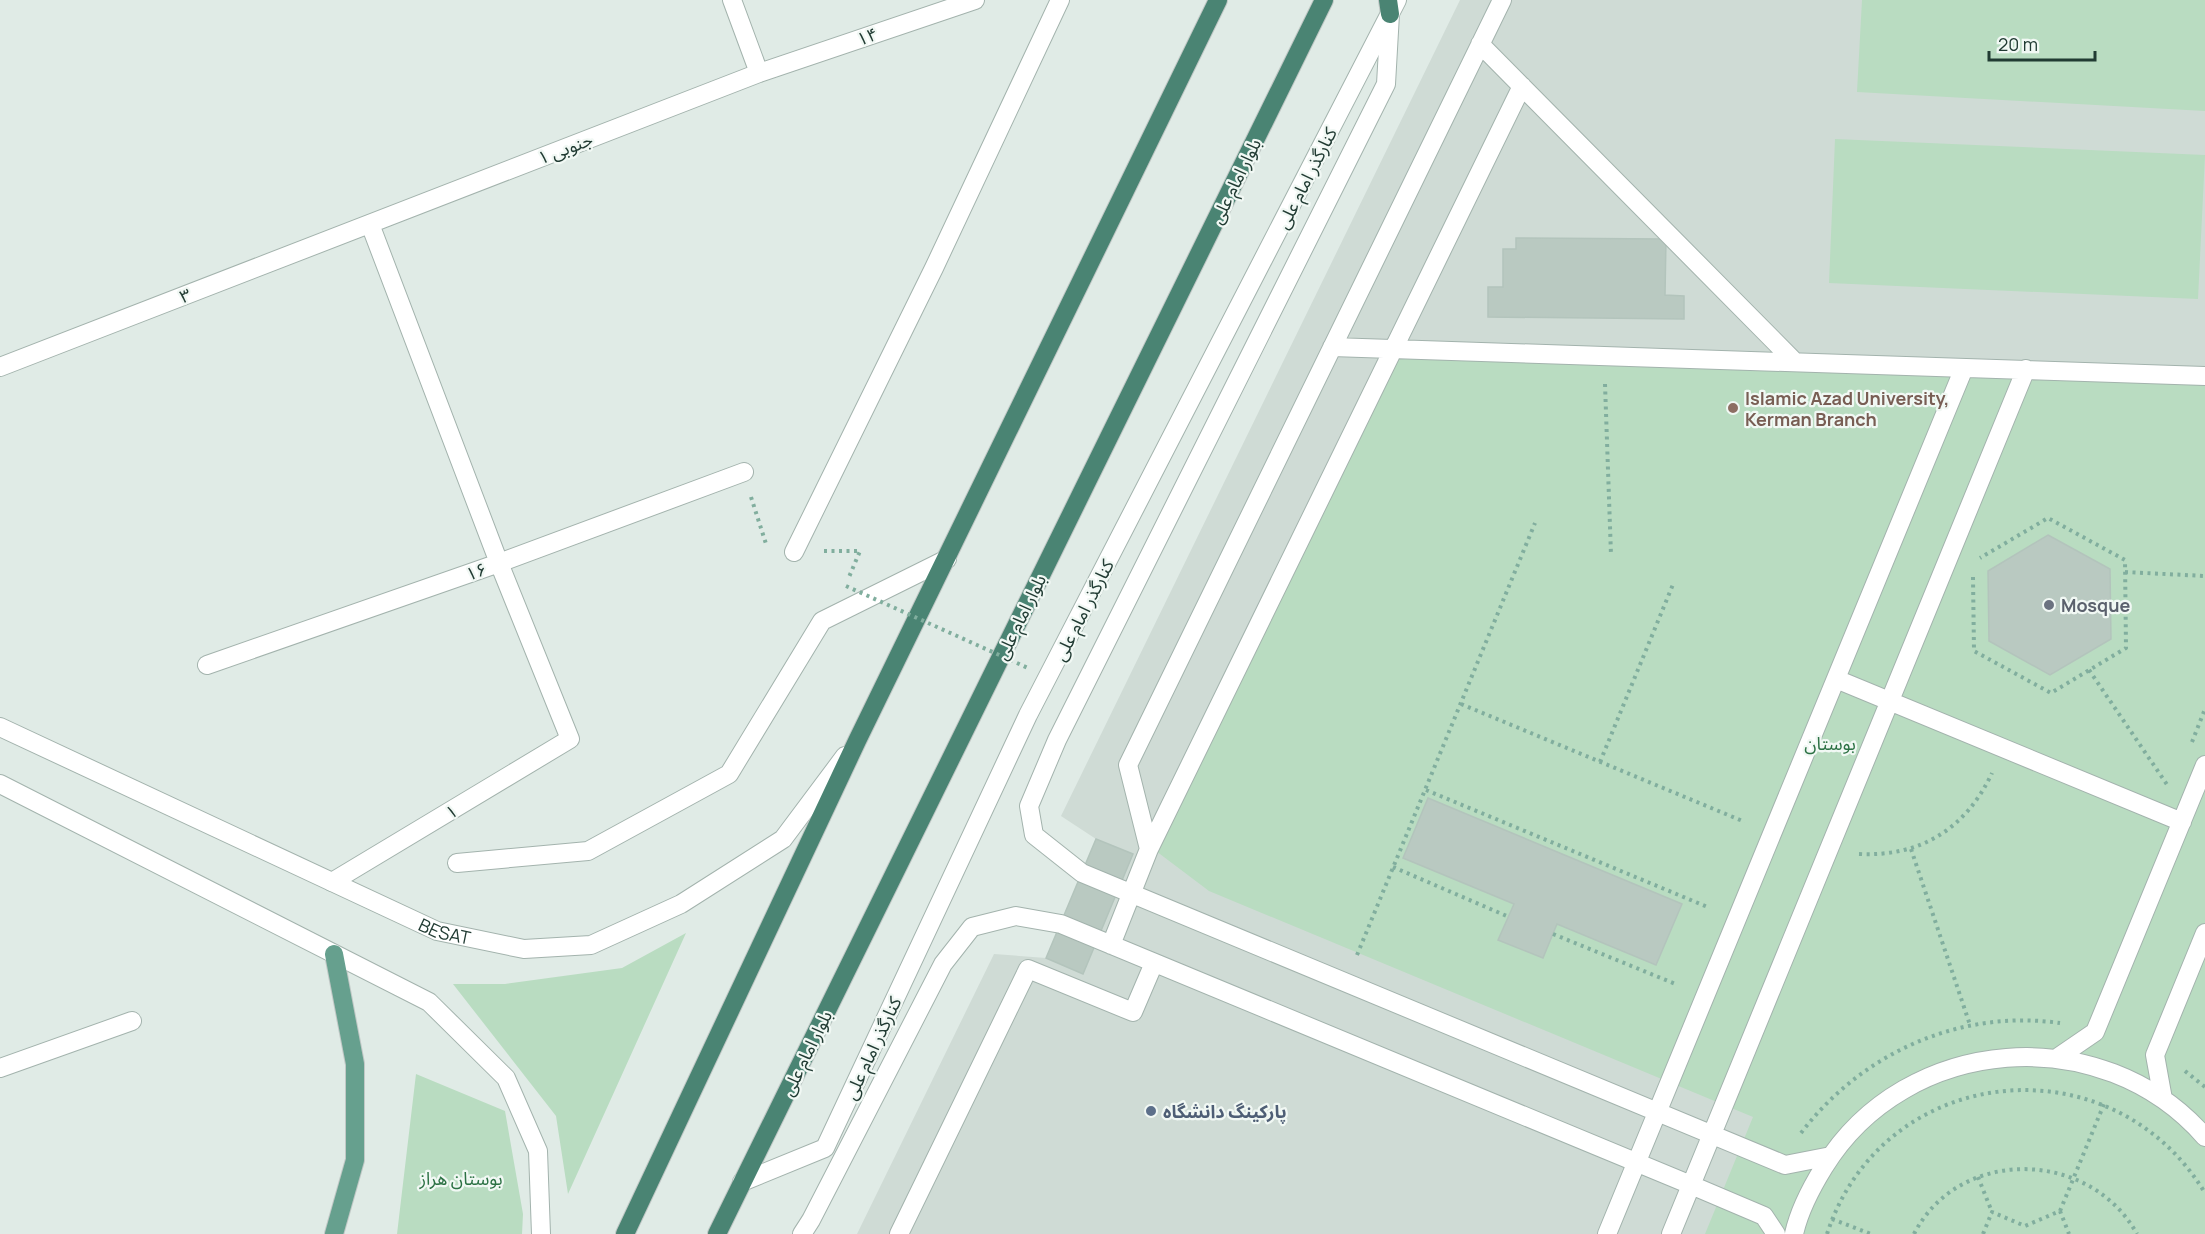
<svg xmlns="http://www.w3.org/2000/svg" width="2205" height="1234" viewBox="0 0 2205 1234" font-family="Manrope,'Noto Sans Arabic',sans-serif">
  <rect width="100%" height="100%" fill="#e0ebe6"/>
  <path fill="#cfdbd5" d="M1460 0H2205V1234H857L994 954 1046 958 1096 839 1061 816Z"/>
  <path fill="#b9dcc1" d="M1862 0H2205V111L1857 92Z
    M1835 139 2205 155 2198 299 1829 283Z
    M1395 352 2205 379V1234H1705L1753 1117 1209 891 1152 848Z
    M686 933 568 1194 556 1116 453 984H505L622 968Z
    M416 1074 505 1111 523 1214 522 1234H397Z"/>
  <path fill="#b9c9c1" stroke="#b3c4bc" stroke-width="1.5" d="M1516 238 1666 239 1665 295 1684 296V319L1488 317V287H1503V249H1516Z
    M2048 535 2110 569 2111 639 2050 675 1989 641 1988 571Z
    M1428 798 1682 904 1656 965 1557 924 1543 958 1498 940 1514 904 1403 858Z
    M1096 839 1133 854 1083 974 1046 958Z"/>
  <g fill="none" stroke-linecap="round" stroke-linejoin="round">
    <g stroke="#a3b3ad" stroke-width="20">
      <path id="service" d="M1390 14 1386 84 1057 740 1029 806 1034 835 1082 873 1785 1165 1831 1156
        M1480 44 1795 362
        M1332 347 2205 376
        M1836 679 2182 822
        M1149 849 1522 86
        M1111 945 1149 849 1128 765 1502 0
        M2057 1058 2095 1032 2205 765
        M2163 1099 2155 1055 2205 933
        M802 1234 811 1220 943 964 972 927 1016 916 1061 924 1691 1185 1764 1216 1776 1234
        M899 1234 1028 969 1133 1012 1154 963
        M1607 1234 1964 368
        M1671 1234 2026 369
        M1794 1234C1799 1211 1811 1188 1824 1167 1906 1034 2102 1019 2205 1137"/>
    </g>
    <g stroke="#a3b3ad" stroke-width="20">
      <path id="minor" d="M732 0 759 73
        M0 367 759 73 975 0
        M794 552 934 268 1060 0
        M207 665 499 563 744 472
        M457 863 588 851 729 774 822 621 947 559
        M332 882 570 739 499 563 370 224
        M0 1068 132 1021"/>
    </g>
    <g stroke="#a3b3ad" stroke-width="20">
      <g id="tertiary">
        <path id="s1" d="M0 727 437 931 524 949 591 945 681 904 783 839 845 756"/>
        <path d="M0 784 429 1002 506 1078 538 1151 541 1234"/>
        <path d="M742 1182 825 1148 1028 715 1397 0"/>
      </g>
    </g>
    <g stroke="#c1c8c6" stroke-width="20">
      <path id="primary" d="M334 1234 355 1160V1064L334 954"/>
    </g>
    <g stroke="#c1c8c6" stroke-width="20">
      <path id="trunk" d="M1388 0 1390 14
        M625 1234 857 741 1218 0
        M717 1234 1324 0"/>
    </g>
    <path stroke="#81ae9e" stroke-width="4" stroke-dasharray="3 4.5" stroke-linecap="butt" d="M1605 384 1611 555
      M751 497 767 547
      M824 551H860L849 577
      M2125 572 2205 576
      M1973 577 1974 651 2051 693 2126 648 2125 560 2048 518 1980 558
      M2089 670 2168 786
      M1461 704 1745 822
      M2192 742 2205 709
      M1600 762 1674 582
      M1426 790 1710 908
      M1911 849 1970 1025
      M1859 854C1920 857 1966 829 1992 773
      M1393 867 1509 917
      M1553 934 1678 985
      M1357 955 1535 523
      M2185 1071 2205 1087
      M1801 1133C1862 1053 1959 1009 2060 1023
      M1978 1177 1992 1212
      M2060 1211 2104 1104
      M1832 1219 1871 1234
      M1827 1234C1883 1062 2112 1039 2205 1193
      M1914 1234C1959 1146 2090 1149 2137 1234
      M1983 1234 1992 1212 2025 1226 2060 1211 2069 1234"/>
    <use href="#service" stroke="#fff" stroke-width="18"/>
    <use href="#minor" stroke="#fff" stroke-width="18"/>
    <use href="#tertiary" stroke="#fff" stroke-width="18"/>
    <use href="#primary" stroke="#66a08e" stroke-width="18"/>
    <use href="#trunk" stroke="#4a8473" stroke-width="18"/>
    <path stroke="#81ae9e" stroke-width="4" stroke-dasharray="3 4.5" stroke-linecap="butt" d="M846 586 1028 668"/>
  </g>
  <circle fill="#8d6e63" stroke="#f1f8f4" stroke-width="2" cx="1733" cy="408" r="6"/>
  <circle fill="#6b7280" stroke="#f1f8f4" stroke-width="2" cx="2049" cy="605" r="6"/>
  <circle fill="#5c6f8a" stroke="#f1f8f4" stroke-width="2" cx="1151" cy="1111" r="6"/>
  <g text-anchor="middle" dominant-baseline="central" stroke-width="4.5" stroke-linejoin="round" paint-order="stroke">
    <g font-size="18" fill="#213b33" stroke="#f1f8f4">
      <text transform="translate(867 36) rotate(-19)">۱۴</text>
      <text transform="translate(565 148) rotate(-21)">۱ جنوبی</text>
      <text transform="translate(1306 178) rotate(-63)">کنارگذر امام علی</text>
      <text transform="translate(1235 181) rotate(-64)">بلوار امام علی</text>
      <text transform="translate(185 295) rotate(-21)">۳</text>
      <text transform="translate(476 571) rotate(-19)">۱۶</text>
      <text transform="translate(1083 610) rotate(-63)">کنارگذر امام علی</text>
      <text transform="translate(1020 617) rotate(-64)">بلوار امام علی</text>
      <text transform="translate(451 811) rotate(-31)">۱</text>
      <text stroke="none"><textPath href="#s1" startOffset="490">BESAT</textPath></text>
      <text transform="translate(872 1048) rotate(-65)">کنارگذر امام علی</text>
      <text transform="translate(806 1053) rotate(-64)">بلوار امام علی</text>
    </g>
    <g font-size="18" font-weight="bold" fill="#785e54" stroke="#f1f8f4" text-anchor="start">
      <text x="1745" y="398">Islamic Azad University,<tspan x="1745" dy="21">Kerman Branch</tspan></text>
    </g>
    <g font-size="18" font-weight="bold" fill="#5b616d" stroke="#f1f8f4" text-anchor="start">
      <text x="2061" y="605">Mosque</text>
    </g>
    <g font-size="18" fill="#2c7144" stroke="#f1f8f4">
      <text x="1830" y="743">بوستان</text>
      <text x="461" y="1178">بوستان هراز</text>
    </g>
    <g font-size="18" font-weight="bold" fill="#4e5e75" stroke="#f1f8f4" text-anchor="start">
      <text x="1163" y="1111">پارکینگ دانشگاه</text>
    </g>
  </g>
  <path d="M1989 51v9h106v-9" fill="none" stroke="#213b33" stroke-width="3"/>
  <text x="1998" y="51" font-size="18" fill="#213b33" stroke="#f1f8f4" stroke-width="4.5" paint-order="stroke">20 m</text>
</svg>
